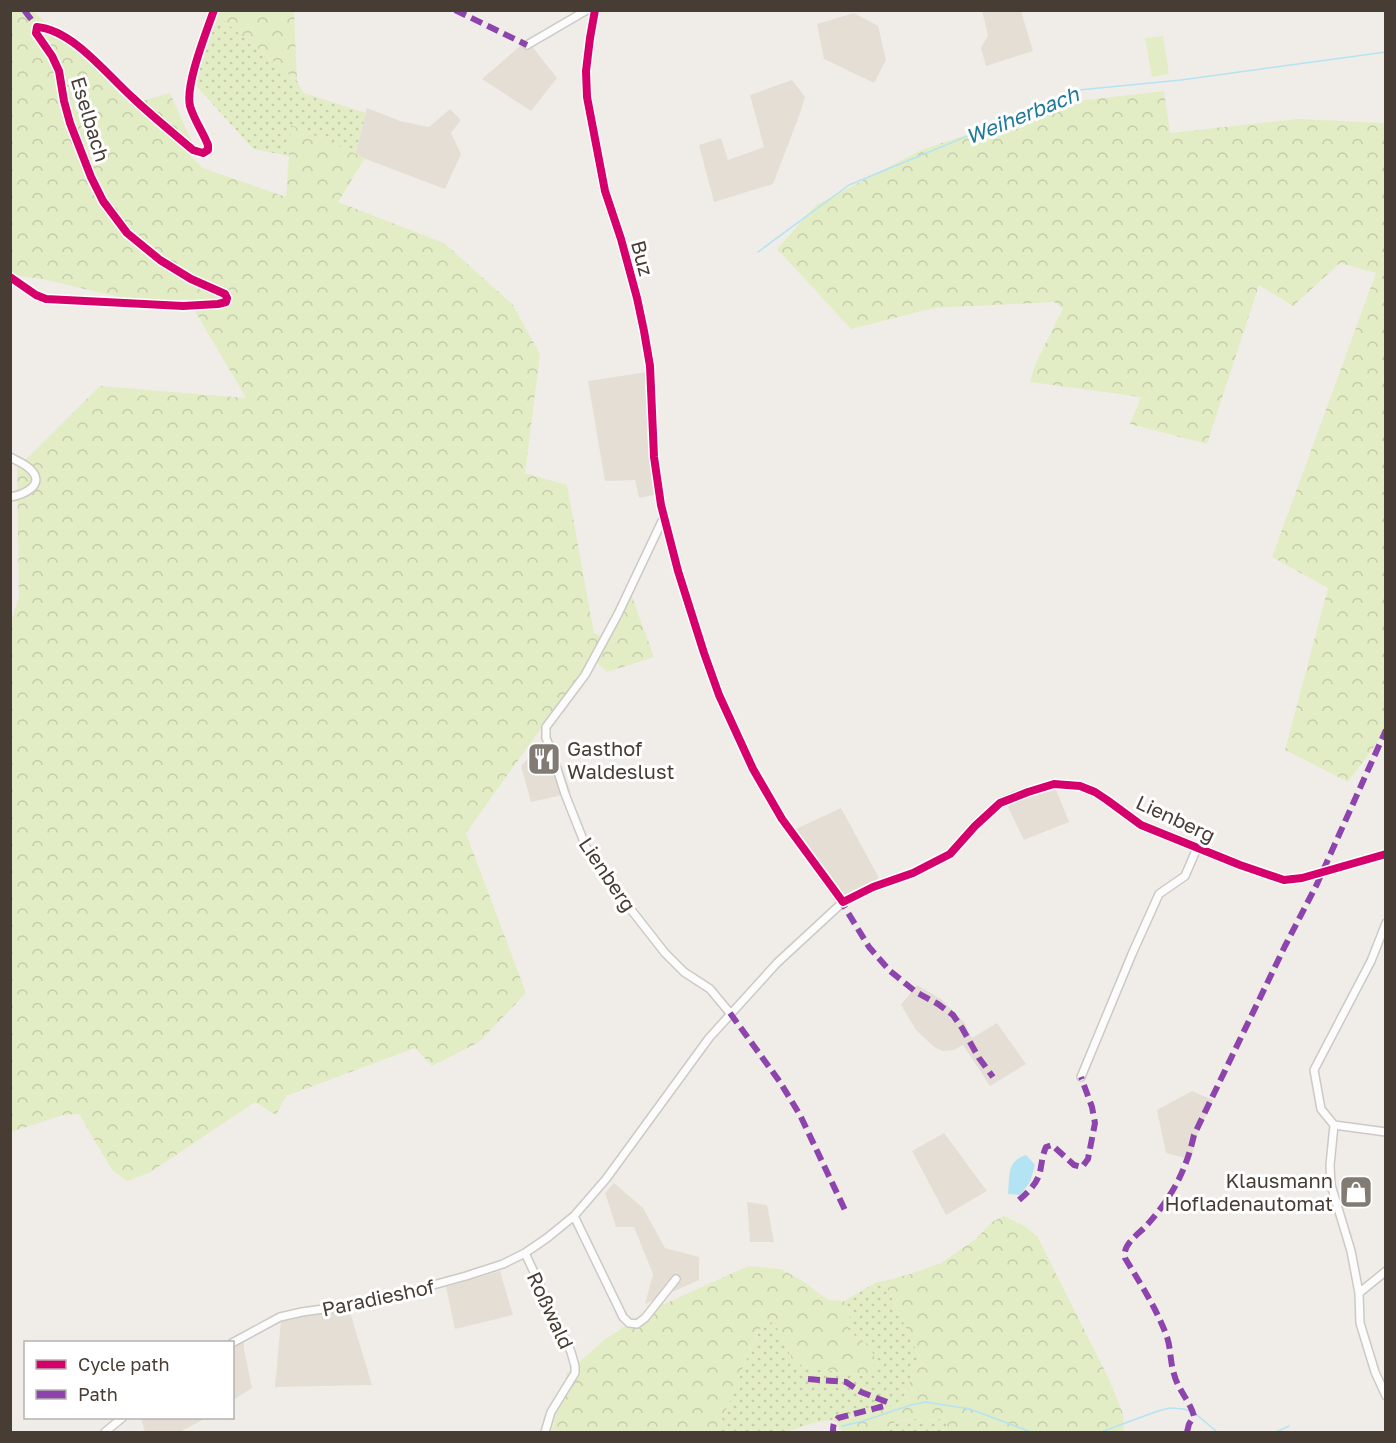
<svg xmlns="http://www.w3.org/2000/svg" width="1396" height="1443" viewBox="0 0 1396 1443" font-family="'Golos Text',sans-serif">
  <defs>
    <pattern id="grass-dots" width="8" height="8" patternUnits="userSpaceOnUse" patternTransform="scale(1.5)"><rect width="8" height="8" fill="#e3edc5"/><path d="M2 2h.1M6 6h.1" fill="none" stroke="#c4ccaa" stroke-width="1.8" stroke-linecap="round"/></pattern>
    <pattern id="forest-crowns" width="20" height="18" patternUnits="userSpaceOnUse" patternTransform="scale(1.5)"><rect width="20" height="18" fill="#e3edc5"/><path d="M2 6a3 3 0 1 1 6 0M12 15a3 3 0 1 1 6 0" fill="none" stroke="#c4ccaa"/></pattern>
  </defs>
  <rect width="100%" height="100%" fill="#f0ede8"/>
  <path fill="#e5ded5" d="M982 11H1021L1033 51 986 66 981 48 988 35Z
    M854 13 878 26 886 60 874 83 824 59 817 24Z
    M527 40 557 78 531 111 482 79Z
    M792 80 805 97 799 116 773 184 714 202 699 145 721 138 728 160 764 147 750 95Z
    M367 108 400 121 429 127 450 109 461 120 451 133 461 154 445 189 355 155Z
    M647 372 652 453 658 494 639 498 635 480 605 481 588 381Z
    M550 735 571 793 531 802 521 766Z
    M1055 787 1069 822 1024 840 1007 805Z
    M841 808 879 878 836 903 787 833Z
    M917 985 941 999 964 1022 972 1038 997 1023 1026 1064 990 1086 963 1045 954 1050 943 1051 934 1047 916 1030 901 1005Z
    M1192 1091 1213 1100 1196 1137 1191 1160 1166 1153 1157 1110Z
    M944 1133 987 1191 946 1215 912 1151Z
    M614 1183 643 1208 665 1248 699 1257V1280L645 1304 653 1274 634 1227H616L605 1193Z
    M747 1202 767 1205 774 1242H750Z
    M500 1271 513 1315 455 1329 446 1287Z
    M349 1309 372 1385 275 1387 281 1320 306 1314Z
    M244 1339V1349L252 1388 233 1400V1347Z
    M141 1418H206L180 1432H145Z"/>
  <path fill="url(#grass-dots)" d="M218 16 297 81 304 93 366 113 355 155 292 125 289 156 253 149 194 83Z
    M884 1281 922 1362 914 1371 910 1378V1386L903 1399 897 1405 847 1418 838 1423 832 1420 813 1423 787 1432H717L749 1353 761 1327 772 1322 781 1333 790 1355 804 1367 863 1376 873 1374 870 1345 858 1339 848 1329 850 1311 844 1301 877 1282Z
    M914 1419 924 1420 943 1419 947 1422 944 1431V1432H882L895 1422Z"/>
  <path fill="url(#forest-crowns)" d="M11 11H33L87 60 131 104 170 93 194 147H182L203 168 286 197 291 125 365 158 338 202 444 243 513 305 540 354 525 473 567 485 594 633 609 640 631 594 654 657 607 672 592 657 466 833 526 993 479 1042 432 1066 415 1048 286 1096 276 1115 255 1102 149 1173 127 1181 112 1170 79 1114 63 1115 11 1132 10 625 19 597 17 468 100 386 246 398 188 299 149 304 42 279 11 275Z
    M220 11H294L297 81 218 16Z
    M1164 91 1170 133 1298 119 1385 123V732L1348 782 1285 750 1328 588 1272 557 1376 273 1340 263 1293 306 1259 285 1207 444 1130 424 1141 397 1030 382 1035 365 1063 308 1054 302 934 308 851 329 777 249 816 205 921 150 1060 103Z
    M1004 1216 1023 1225 1037 1236 1109 1379 1123 1414 1124 1432H944L947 1422 943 1419 924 1420 914 1419 904 1420 895 1422 882 1432H845L839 1429 838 1423 840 1421 897 1405 903 1399 910 1386V1378L914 1371 922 1362 884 1281 910 1274 941 1263 976 1239 992 1222Z
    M748 1266 781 1269 804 1282 828 1300 844 1301 850 1311 848 1329 858 1339 870 1345 875 1360 873 1374 864 1376 804 1367 792 1359 781 1333 772 1322 761 1327 749 1353 717 1432H551L567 1373 604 1340 647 1312Z"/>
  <path fill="#e3edc5" d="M1163 36 1169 74 1152 77 1145 38Z"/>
  <path fill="#b4e3f3" d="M1026 1155 1035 1165 1030 1182 1020 1195 1008 1194C1010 1177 1006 1161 1026 1155Z"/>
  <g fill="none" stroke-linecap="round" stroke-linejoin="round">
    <path stroke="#b4e3f3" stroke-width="1.5" d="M758 252 849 185 1079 90 1181 80 1386 52
      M1197 1415 1217 1432
      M842 1426 860 1422 911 1405 925 1402 970 1409 1031 1432
      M821 1432H822
      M1101 1432 1158 1411 1170 1408 1184 1409 1189 1411
      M1276 1432 1289 1426"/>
    <g stroke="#cdc9c4" stroke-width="10">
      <path id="minor" d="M595 10 590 38 586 71 587 97 605 191 621 239 637 298 644 331 650 366 654 457 661 505 664 517 618 614 585 675 546 727V738L551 750 565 794 586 847 600 870 665 953 684 972 710 989 730 1013
        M527 45 587 10
        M10 277 36 295 46 299 183 306 218 304 226 302 227 298 225 294 191 279 160 260 127 233 103 201 91 177 70 123 64 101 59 71 52 56 36 33 37 27C73 30 107 75 133 98 152 116 173 133 193 150L203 153 208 150V145C203 132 194 120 190 106 185 85 206 33 214 10
        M10 457C17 461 26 464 31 470 46 485 23 495 10 497
        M1386 923 1371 961 1314 1070 1321 1109 1334 1125 1330 1165 1331 1185 1351 1251 1359 1293 1360 1323 1375 1372 1386 1396
        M1081 1077 1132 954 1159 894 1185 876 1197 848
        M1334 1125 1386 1132
        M574 1216 623 1317 629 1323 637 1324 645 1318 676 1279
        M525 1253 571 1352 575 1366V1373L551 1412 545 1432
        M1359 1293 1386 1271
        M232 1343 280 1317 302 1312 344 1306 397 1295 466 1276 503 1264 525 1253 547 1238 574 1216 606 1179 709 1038 777 963 843 902 873 887 913 873 950 854 975 826 1000 803 1015 796 1054 784 1080 786 1095 792 1107 800 1141 825 1240 865 1284 880 1302 878 1386 854
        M105 1432 122 1418"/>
    </g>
    <use href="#minor" stroke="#fdfcfc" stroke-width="7"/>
    <path stroke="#8e44ad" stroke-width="6" stroke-dasharray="12 6" stroke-linecap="butt" d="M24 10 37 27
      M455 10 527 45
      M839 898 869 947 890 971 916 992 938 1004 953 1015 962 1028 979 1058 993 1077
      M730 1013 780 1082 800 1115 845 1210
      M1019 1200C1028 1192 1037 1184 1040 1172 1042 1163 1042 1156 1046 1147L1052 1145 1074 1165 1082 1167 1088 1159 1095 1123 1092 1107 1081 1077
      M808 1379 846 1382 861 1392 887 1402 884 1406 838 1418C833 1423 833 1426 833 1432
      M1187 1432 1189 1424 1194 1416C1190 1401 1178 1390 1174 1374 1170 1362 1171 1349 1167 1337 1157 1309 1140 1283 1125 1258 1122 1244 1139 1234 1147 1225 1172 1197 1186 1171 1194 1135L1285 946 1317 884 1386 730"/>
    <g stroke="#fff" stroke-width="11">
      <path id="cycleway" d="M595 10 590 38 586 71 587 97 605 191 621 239 637 298 644 331 650 366 654 457 661 505 678 571 704 653 719 695 753 769 782 819 843 902 873 887 913 873 950 854 975 826 1000 803 1028 792 1054 784 1080 786 1095 792 1107 800 1141 825 1240 865 1284 880 1302 878 1386 854
        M10 277 36 295 46 299 183 306 218 304 226 302 227 298 225 294 191 279 160 260 127 233 103 201 91 177 70 123 64 101 59 71 52 56 36 33 37 27C73 30 107 75 133 98 152 116 173 133 193 150L203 153 208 150V145C203 132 194 120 190 106 185 85 206 33 214 10"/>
    </g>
    <use href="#cycleway" stroke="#d6006c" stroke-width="8"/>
  </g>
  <defs>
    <g id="restaurant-square" transform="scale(1.725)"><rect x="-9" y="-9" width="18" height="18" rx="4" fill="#827b73" stroke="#fff"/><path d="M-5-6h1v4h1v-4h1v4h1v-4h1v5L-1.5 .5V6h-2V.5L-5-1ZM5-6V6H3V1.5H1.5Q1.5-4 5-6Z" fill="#fff"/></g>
    <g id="shop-square" transform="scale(1.725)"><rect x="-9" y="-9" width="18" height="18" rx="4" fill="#827b73" stroke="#fff"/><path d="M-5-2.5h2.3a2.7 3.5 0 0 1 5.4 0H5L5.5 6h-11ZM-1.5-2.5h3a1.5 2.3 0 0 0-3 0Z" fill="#fff"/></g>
  </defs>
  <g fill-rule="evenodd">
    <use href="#restaurant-square" x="544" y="759"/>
    <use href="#shop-square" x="1356" y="1192"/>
  </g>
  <g text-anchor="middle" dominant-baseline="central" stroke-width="6" stroke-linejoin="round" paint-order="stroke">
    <g font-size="20" fill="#473d34" stroke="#fff">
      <text transform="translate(91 119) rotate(73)">Eselbach</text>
      <text transform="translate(643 258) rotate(75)">Buz</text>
      <text transform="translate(1176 818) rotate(25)">Lienberg</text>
      <text transform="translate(608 874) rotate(56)">Lienberg</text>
      <text transform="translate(378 1297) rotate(-12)">Paradieshof</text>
      <text transform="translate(551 1310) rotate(65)">Roßwald</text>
    </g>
    <g font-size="20" fill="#473d34" stroke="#fff" text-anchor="start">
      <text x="567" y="748">Gasthof<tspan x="567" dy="23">Waldeslust</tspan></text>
      <text x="1333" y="1180" text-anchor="end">Klausmann<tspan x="1333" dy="23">Hofladenautomat</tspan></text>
    </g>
    <g font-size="21" font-style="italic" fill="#1f799b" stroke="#fff">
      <text transform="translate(1022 115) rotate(-22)">Weiherbach</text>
    </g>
  </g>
  <rect width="1396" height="1443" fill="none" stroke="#473d34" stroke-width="24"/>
  <rect x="24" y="1341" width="210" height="78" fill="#ffffff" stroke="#b5b1ae" stroke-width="1.5"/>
  <rect x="36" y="1360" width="30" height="9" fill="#d6006c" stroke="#b5b1ae" stroke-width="1.5"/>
  <text x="78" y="1371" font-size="18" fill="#473d34">Cycle path</text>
  <rect x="36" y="1390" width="30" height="9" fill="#8e44ad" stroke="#b5b1ae" stroke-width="1.5"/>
  <text x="78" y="1401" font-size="18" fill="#473d34">Path</text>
</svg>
